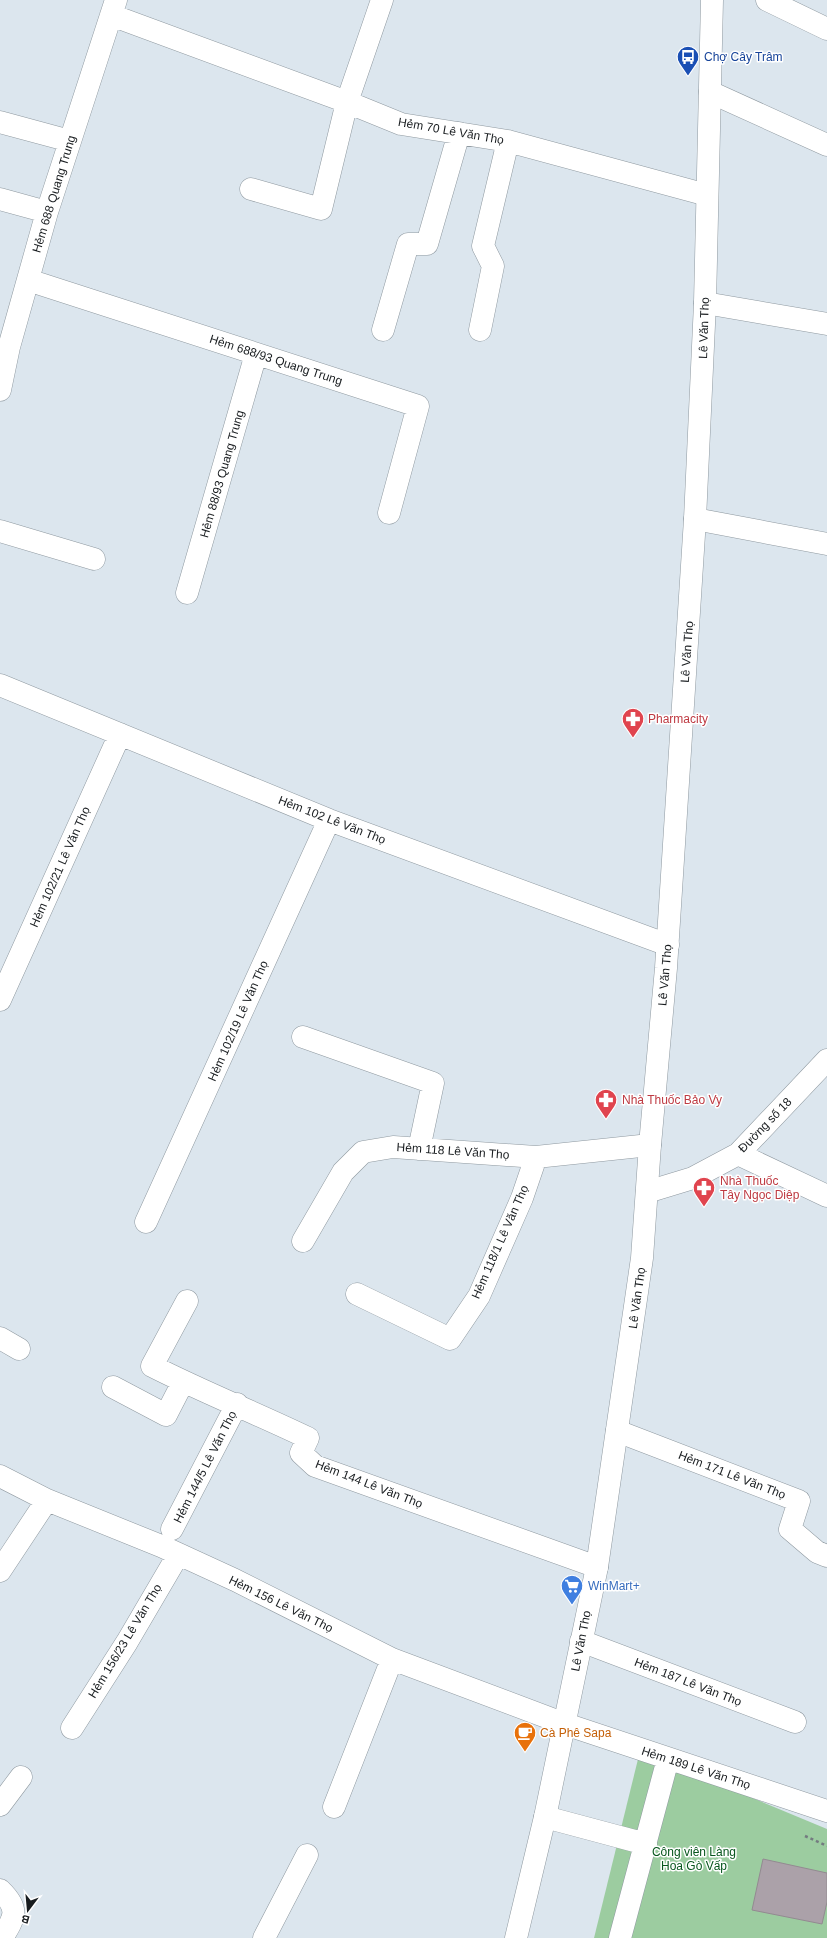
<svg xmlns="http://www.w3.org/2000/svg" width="827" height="1938" viewBox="0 0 827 1938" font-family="Arial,sans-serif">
  <rect width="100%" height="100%" fill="#dce6ee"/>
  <path fill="#9ccca0" d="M640 1751 827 1829V1938H594Z"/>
  <path fill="#aba1a9" stroke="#938a91" d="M763 1859 827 1873V1902L822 1924 752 1910Z"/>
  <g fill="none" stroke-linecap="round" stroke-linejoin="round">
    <g stroke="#8f99a0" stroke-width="23">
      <path id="minor" d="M767 0 827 29
        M111 15 347 102 401 124 508 141 707 195
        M710 92 827 145
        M0 122 70 141
        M251 189 321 209 347 102 382 0
        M0 199 47 212
        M28 280 418 406 389 513
        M705 303 827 324
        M383 330 408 244H427L459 133
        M480 330 493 266 483 246 508 141
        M0 390 9 347 47 212 116 0
        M695 519 827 544
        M0 531 94 559
        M187 593 256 354
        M0 685 329 820 668 945
        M0 1000 120 734
        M303 1037 433 1083 419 1149
        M738 1154 827 1196
        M647 1192 693 1178 738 1154 827 1060
        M146 1222 329 820
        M303 1241 343 1172 363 1152 393 1147 536 1157 650 1145
        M357 1294 450 1339 479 1296 522 1198 536 1157
        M187 1301 152 1366C203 1392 256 1413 308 1438L301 1453 315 1466 597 1567
        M0 1338 19 1349
        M113 1387 166 1415 183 1382
        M617 1431 799 1501 790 1529 817 1552 827 1556
        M0 1476 47 1500 161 1546 235 1580 392 1659 565 1724 827 1811
        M172 1529 237 1404
        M0 1571 47 1500
        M581 1641 795 1722
        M72 1728 127 1642 178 1555
        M0 1805 21 1777
        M334 1807 392 1659
        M545 1817 646 1844
        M0 1890C20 1909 15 1917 2 1938
        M264 1938 307 1855
        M620 1938 665 1770"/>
    </g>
    <g stroke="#8f99a0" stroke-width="23">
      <path id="major" d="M516 1938 545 1817 597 1567 642 1258 650 1145 666 968 695 519 705 303 712 0"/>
    </g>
    <path stroke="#747b80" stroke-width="2.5" stroke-dasharray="3 3" stroke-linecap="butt" d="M805 1836 827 1846"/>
    <use href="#minor" stroke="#fff" stroke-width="22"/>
    <use href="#major" stroke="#fff" stroke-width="22"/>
  </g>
  <defs>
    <g id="bus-pin" transform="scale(1.15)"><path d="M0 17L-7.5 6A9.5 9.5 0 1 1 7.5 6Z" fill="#1a4fb4" stroke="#fff"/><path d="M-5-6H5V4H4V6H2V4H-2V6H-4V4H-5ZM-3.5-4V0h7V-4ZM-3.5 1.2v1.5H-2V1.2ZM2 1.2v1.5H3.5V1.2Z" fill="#fff"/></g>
    <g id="pharmacy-pin" transform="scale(1.15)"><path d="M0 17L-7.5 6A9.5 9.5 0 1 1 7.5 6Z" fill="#e0444e" stroke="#fff"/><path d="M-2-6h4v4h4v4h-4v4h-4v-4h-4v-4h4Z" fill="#fff"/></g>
    <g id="supermarket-pin" transform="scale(1.15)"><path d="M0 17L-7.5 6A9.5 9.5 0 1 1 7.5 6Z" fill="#3f7fe0" stroke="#fff"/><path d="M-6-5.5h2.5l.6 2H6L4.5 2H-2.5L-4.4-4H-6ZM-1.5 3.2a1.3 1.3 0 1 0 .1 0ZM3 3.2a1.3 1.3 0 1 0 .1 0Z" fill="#fff"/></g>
    <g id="cafe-pin" transform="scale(1.15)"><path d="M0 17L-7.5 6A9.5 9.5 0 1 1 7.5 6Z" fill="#e8710a" stroke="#fff"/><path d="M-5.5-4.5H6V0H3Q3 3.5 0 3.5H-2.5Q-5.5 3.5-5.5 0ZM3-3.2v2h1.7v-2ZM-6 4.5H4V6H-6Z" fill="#fff"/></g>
  </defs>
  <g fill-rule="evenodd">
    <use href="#bus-pin" x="688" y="57"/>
    <use href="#pharmacy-pin" x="633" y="719"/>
    <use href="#pharmacy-pin" x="606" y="1100"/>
    <use href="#pharmacy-pin" x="704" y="1188"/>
    <use href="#supermarket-pin" x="572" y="1586"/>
    <use href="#cafe-pin" x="525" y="1733"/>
  </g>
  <g text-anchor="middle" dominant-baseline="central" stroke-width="3" stroke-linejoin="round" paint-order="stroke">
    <g font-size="12" fill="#164399" stroke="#fff" text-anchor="start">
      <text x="704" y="57">Chợ Cây Trâm</text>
    </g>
    <g font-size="12" fill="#181c1f" stroke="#fff">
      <text transform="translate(451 131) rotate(10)">Hẻm 70 Lê Văn Thọ</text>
      <text transform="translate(54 194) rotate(-73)">Hẻm 688 Quang Trung</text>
      <text transform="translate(704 328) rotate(-88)">Lê Văn Thọ</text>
      <text transform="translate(276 360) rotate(18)">Hẻm 688/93 Quang Trung</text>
      <text transform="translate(222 474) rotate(-74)">Hẻm 88/93 Quang Trung</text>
      <text transform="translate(687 652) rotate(-86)">Lê Văn Thọ</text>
      <text transform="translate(332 820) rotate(21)">Hẻm 102 Lê Văn Thọ</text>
      <text transform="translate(60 867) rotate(-66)">Hẻm 102/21 Lê Văn Thọ</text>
      <text transform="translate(665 975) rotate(-85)">Lê Văn Thọ</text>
      <text transform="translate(238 1021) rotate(-66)">Hẻm 102/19 Lê Văn Thọ</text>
      <text transform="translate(765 1125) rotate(-46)">Đường số 18</text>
      <text transform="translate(453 1151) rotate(4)">Hẻm 118 Lê Văn Thọ</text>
      <text transform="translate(500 1242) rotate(-66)">Hẻm 118/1 Lê Văn Thọ</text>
      <text transform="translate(637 1298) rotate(-82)">Lê Văn Thọ</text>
      <text transform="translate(205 1467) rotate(-63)">Hẻm 144/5 Lê Văn Thọ</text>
      <text transform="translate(732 1475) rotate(21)">Hẻm 171 Lê Văn Thọ</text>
      <text transform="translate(369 1484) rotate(21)">Hẻm 144 Lê Văn Thọ</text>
      <text transform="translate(281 1604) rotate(26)">Hẻm 156 Lê Văn Thọ</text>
      <text transform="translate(125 1641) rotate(-59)">Hẻm 156/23 Lê Văn Thọ</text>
      <text transform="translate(581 1641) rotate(-79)">Lê Văn Thọ</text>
      <text transform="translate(688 1682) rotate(21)">Hẻm 187 Lê Văn Thọ</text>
      <text transform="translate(696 1768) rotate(18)">Hẻm 189 Lê Văn Thọ</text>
    </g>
    <g font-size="12" fill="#be3a42" stroke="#fff" text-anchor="start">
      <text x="648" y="719">Pharmacity</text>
      <text x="622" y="1100">Nhà Thuốc Bảo Vy</text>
      <text x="720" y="1181">Nhà Thuốc<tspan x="720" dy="14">Tây Ngọc Diệp</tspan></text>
    </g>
    <g font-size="12" fill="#366cbe" stroke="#fff" text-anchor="start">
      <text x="588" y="1586">WinMart+</text>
    </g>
    <g font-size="12" fill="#c56008" stroke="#fff" text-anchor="start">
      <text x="540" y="1733">Cà Phê Sapa</text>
    </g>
    <g font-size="12" fill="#07561d" stroke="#fff">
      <text x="694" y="1852">Công viên Làng<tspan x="694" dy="14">Hoa Gò Vấp</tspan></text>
    </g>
  </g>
  <g transform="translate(28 1910) rotate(196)" stroke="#ffffff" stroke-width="3" paint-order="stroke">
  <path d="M0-3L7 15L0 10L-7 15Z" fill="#181c1f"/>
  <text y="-6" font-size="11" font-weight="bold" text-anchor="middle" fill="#181c1f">B</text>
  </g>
</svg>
